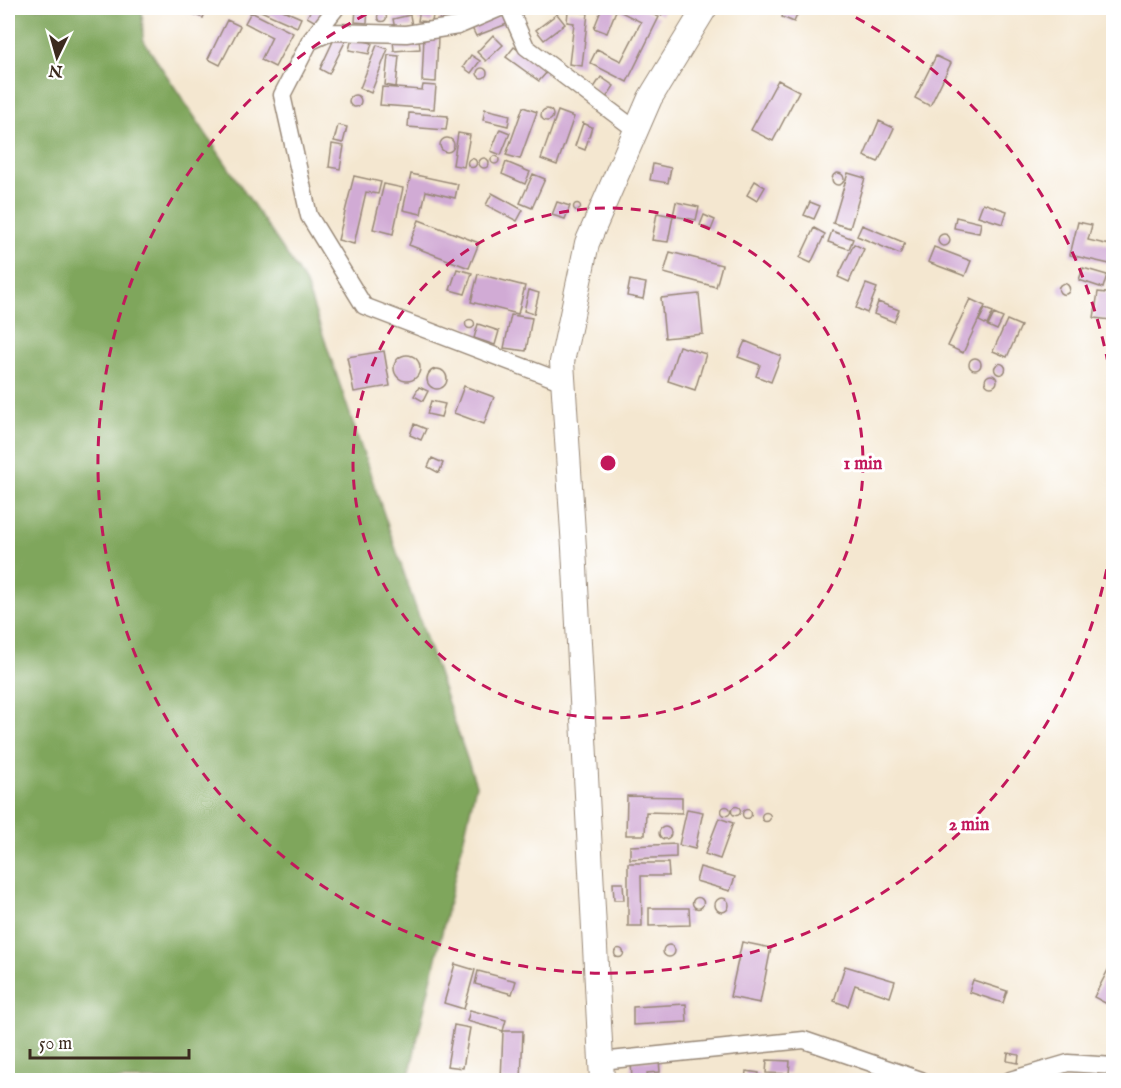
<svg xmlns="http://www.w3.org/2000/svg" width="1121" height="1088" viewBox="0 0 1121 1088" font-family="'IM FELL English',serif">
  <rect width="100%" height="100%" fill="#fff"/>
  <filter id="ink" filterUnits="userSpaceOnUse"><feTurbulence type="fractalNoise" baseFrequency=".0167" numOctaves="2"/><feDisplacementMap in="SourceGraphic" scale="12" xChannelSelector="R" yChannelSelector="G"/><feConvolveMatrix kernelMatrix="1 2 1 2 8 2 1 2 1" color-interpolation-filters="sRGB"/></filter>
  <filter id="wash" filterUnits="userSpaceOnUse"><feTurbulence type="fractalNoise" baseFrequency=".008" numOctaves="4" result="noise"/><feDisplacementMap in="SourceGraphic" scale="24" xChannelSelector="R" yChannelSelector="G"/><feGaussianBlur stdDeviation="1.35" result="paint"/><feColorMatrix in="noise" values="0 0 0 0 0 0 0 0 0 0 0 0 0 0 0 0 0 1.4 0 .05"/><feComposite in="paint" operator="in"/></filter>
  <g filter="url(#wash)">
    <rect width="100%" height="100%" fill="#f4e7d0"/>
    <path fill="#7fa65c" stroke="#5d683d" stroke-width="1.5" d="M8 8H142L143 40 305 282 476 785 408 1080H8Z"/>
    <g id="blocks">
      <path fill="#d1abd5" d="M183 8H207L203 18 182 10Z
        M254 8H278L301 18 297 27Z
        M312 8H328L319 24 307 17Z
        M356 8H368L367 23 355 22Z
        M420 8H434L432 22 418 21Z
        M436 8H473L474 12 441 23Z
        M602 8H617L607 33 594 28Z
        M623 8H639L659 17 627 82 590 63 597 49 621 61 641 22 621 12Z
        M651 8H665L662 15 650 10Z
        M785 8H800L794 22 782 17Z
        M568 11 588 13 582 66 569 64 574 23 567 22Z
        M251 12 293 33 275 67 261 60 272 37 245 23Z
        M377.5 17a4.5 4.5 0 1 1 9 0a4.5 4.5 0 1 1-9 0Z
        M503 14 507 24 476 36 471 26Z
        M557 14 565 24 544 40 536 30Z
        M410 15 412 26 395 29 393 19Z
        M227 20 240 26 220 65 208 59Z
        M336 35 346 40 329 74 320 69Z
        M493 35 503 45 486 61 477 52Z
        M424 36 438 37 436 82 422 81Z
        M352 38 372 43 369 54 349 50Z
        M419 38 420 49 394 51 393 40Z
        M377 45 388 49 371 93 360 88Z
        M514 47 547 72 539 81 506 57Z
        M388 55 399 56 396 87 385 85Z
        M471 55 480 61 471 73 463 67Z
        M936 56 951 63 930 106 915 98Z
        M477 73a5 5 0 1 1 10 0a5 5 0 1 1-10 0Z
        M601 77 614 86 606 98 593 89Z
        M778 80 799 91 773 141 751 130Z
        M423 85 436 86 434 109 380 105 382 87 422 90Z
        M349 101a6 6 0 1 1 12 0a6 6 0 1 1-12 0Z
        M523 107 537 112 520 159 506 155Z
        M541 115a6 6 0 1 1 12 0a6 6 0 1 1-12 0Z
        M485 109 510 115 508 126 483 120Z
        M558 111 574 117 557 165 541 159Z
        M409 113 448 116 446 130 408 127Z
        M879 121 894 128 878 162 864 156Z
        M583 123 592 127 585 150 575 146Z
        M338 125 347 127 343 143 334 141Z
        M500 129 510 133 501 155 491 151Z
        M458 133 470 135 464 167 453 165Z
        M440 145a7 7 0 1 1 14 0a7 7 0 1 1-14 0Z
        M332 144 344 146 340 169 329 167Z
        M491 160a4 4 0 1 1 8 0a4 4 0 1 1-8 0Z
        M479 163a5 5 0 1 1 10 0a5 5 0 1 1-10 0Z
        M467.5 163a4.5 4.5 0 1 1 9 0a4.5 4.5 0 1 1-9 0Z
        M506 162 530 172 525 184 502 174Z
        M653 164 671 168 668 183 650 180Z
        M832 179a6 6 0 1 1 12 0a6 6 0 1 1-12 0Z
        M848 173 865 178 850 228 833 223Z
        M411 174 458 184 455 198 426 191 421 214 403 210Z
        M533 174 545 179 532 208 520 203Z
        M354 176 381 182 378 194 366 192 354 244 338 240Z
        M755 181 765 187 757 201 747 195Z
        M384 184 403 188 393 234 373 229Z
        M492 193 523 210 517 221 486 205Z
        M557 202 570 206 565 219 552 215Z
        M676 202 699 207 696 220 673 216Z
        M810 202 820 206 814 219 804 215Z
        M983 203 1007 211 1003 224 978 216Z
        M573.5 207a3.5 3.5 0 1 1 7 0a3.5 3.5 0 1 1-7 0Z
        M657 213 673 216 668 242 652 240Z
        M704 215 715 220 711 230 700 225Z
        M956 217 981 223 979 233 954 228Z
        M419 220 479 243 469 268 409 245Z
        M1078 222 1092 225 1088 240 1114 246V265L1070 255Z
        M862 225 905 243 900 254 857 236Z
        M814 228 825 234 811 263 800 258Z
        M832 231 853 239 849 249 828 242Z
        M938 240a6 6 0 1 1 12 0a6 6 0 1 1-12 0Z
        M854 244 864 249 849 282 838 277Z
        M934 247 971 261 965 276 928 262Z
        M670 252 722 265 716 287 664 273Z
        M1083 268 1107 275 1103 288 1079 280Z
        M457 269 472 273 465 294 450 290Z
        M478 274 525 286 518 314 471 302Z
        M630 280 646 283 643 299 627 296Z
        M1058.5 289a5.5 5.5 0 1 1 11 0a5.5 5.5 0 1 1-11 0Z
        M866 284 877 288 867 313 856 308Z
        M529 290 539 293 534 314 524 311Z
        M1098 292 1114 294 1111 320 1094 318Z
        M699 294 703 334 665 338 661 298Z
        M970 299 985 306 963 353 948 346Z
        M878 302 899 310 894 322 874 314Z
        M985 309 993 312 987 325 979 321Z
        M994 314 1003 318 997 330 988 326Z
        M511 315 532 318 526 351 504 348Z
        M465.5 324a4.5 4.5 0 1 1 9 0a4.5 4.5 0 1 1-9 0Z
        M1007 320 1021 326 1007 357 993 351Z
        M478 324 499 331 495 345 474 338Z
        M745 341 781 356 771 382 756 376 760 365 738 357Z
        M679 346 706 354 695 390 668 381Z
        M384 351 390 386 354 392 347 357Z
        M394 368a13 13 0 1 1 26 0a13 13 0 1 1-26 0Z
        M969 364a6 6 0 1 1 12 0a6 6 0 1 1-12 0Z
        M994.5 369a5.5 5.5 0 1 1 11 0a5.5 5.5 0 1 1-11 0Z
        M427 379a10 10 0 1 1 20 0a10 10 0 1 1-20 0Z
        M985 381a6 6 0 1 1 12 0a6 6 0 1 1-12 0Z
        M464 386 494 397 484 424 454 413Z
        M419 387 428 391 423 401 414 396Z
        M431 401 445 404 441 417 427 414Z
        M414 424 426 429 421 440 410 435Z
        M432 458 443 463 439 473 428 467Z
        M627 796 682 797V813L646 812 645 835H626Z
        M731.5 811a4.5 4.5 0 1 1 9 0a4.5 4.5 0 1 1-9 0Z
        M721.5 811a4.5 4.5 0 1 1 9 0a4.5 4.5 0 1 1-9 0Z
        M687 809 703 812 695 849 679 845Z
        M742.5 814a4.5 4.5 0 1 1 9 0a4.5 4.5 0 1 1-9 0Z
        M761.5 817a4.5 4.5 0 1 1 9 0a4.5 4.5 0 1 1-9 0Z
        M719 818 733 823 720 859 705 854Z
        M659 833a6 6 0 1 1 12 0a6 6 0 1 1-12 0Z
        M676 844V857L630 859V846Z
        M628 863H668L669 876H641L642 926H628Z
        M700 867 735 877 730 891 696 881Z
        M613 883H623L624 900H614Z
        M692.5 903a5.5 5.5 0 1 1 11 0a5.5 5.5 0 1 1-11 0Z
        M715 905a7 7 0 1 1 14 0a7 7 0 1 1-14 0Z
        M649 908H689L690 925 649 926Z
        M742 942 771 948 760 1003 730 997Z
        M663 951a6 6 0 1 1 12 0a6 6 0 1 1-12 0Z
        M614.5 953a4.5 4.5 0 1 1 9 0a4.5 4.5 0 1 1-9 0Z
        M455 964 475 970 464 1009 444 1003Z
        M845 966 895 981 890 997 855 985 848 1006 834 1001Z
        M1108 970 1114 973V993L1107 1004 1094 997Z
        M478 971 516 981 512 994 475 984Z
        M973 980 1007 991 1003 1003 969 992Z
        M686 1004 687 1022 633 1025V1007Z
        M470 1010 506 1020 503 1031 467 1021Z
        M454 1025 470 1028 463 1068 447 1066Z
        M503 1031H523L521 1080H501Z
        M1008 1053 1019 1055 1018 1063 1007 1061Z
        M659 1060 660 1072 647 1073 648 1080H632L631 1061Z
        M767 1060 790 1061 789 1074 766 1073Z
        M746 1071 759 1073 758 1080H745Z"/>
    </g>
  </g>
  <g filter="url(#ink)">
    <use href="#blocks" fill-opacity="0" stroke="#988877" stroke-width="1.5"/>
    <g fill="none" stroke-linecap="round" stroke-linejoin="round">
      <g stroke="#988877" stroke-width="19">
        <path id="street" d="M336 8 310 41 282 95 309 216 364 306 563 382
          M509 8 526 47 636 130
          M311 41 331 32 406 34 458 26 500 8
          M601 1061 804 1040 921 1080
          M1010 1080 1068 1063 1114 1066"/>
      </g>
      <g stroke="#988877" stroke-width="26">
        <path id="secondary" d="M602 1080 574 548 562 362 587 243 650 98 705 8"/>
      </g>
      <use href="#street" stroke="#fff" stroke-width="16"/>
      <use href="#secondary" stroke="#fff" stroke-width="24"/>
    </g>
  </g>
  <g fill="none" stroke="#c2185b" stroke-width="3" stroke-dasharray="10 8">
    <circle cx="608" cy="463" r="255"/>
    <path d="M1113 534A510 510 0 1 1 376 9M840 9A510 510 0 0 1 1113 392"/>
  </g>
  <circle cx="608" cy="463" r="9" fill="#c2185b" stroke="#fff" stroke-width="3"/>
  <g font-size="18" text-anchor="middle" font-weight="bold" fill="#c2185b" stroke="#fff" stroke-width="6" stroke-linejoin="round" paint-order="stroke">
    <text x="863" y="469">1 min</text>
    <text x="969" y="830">2 min</text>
  </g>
  <rect width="1121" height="1088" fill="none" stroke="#fff" stroke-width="30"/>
  <g transform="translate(57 57) rotate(185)" stroke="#ffffff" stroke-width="4.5" paint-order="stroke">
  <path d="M0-4.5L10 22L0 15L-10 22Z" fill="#3b2a1e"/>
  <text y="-9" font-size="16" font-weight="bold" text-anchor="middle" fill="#3b2a1e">N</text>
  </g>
  <path d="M30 1049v9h159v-9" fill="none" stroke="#3b2a1e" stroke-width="3"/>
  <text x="39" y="1049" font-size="18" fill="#3b2a1e" stroke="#ffffff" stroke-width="4.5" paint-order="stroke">50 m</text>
</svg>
